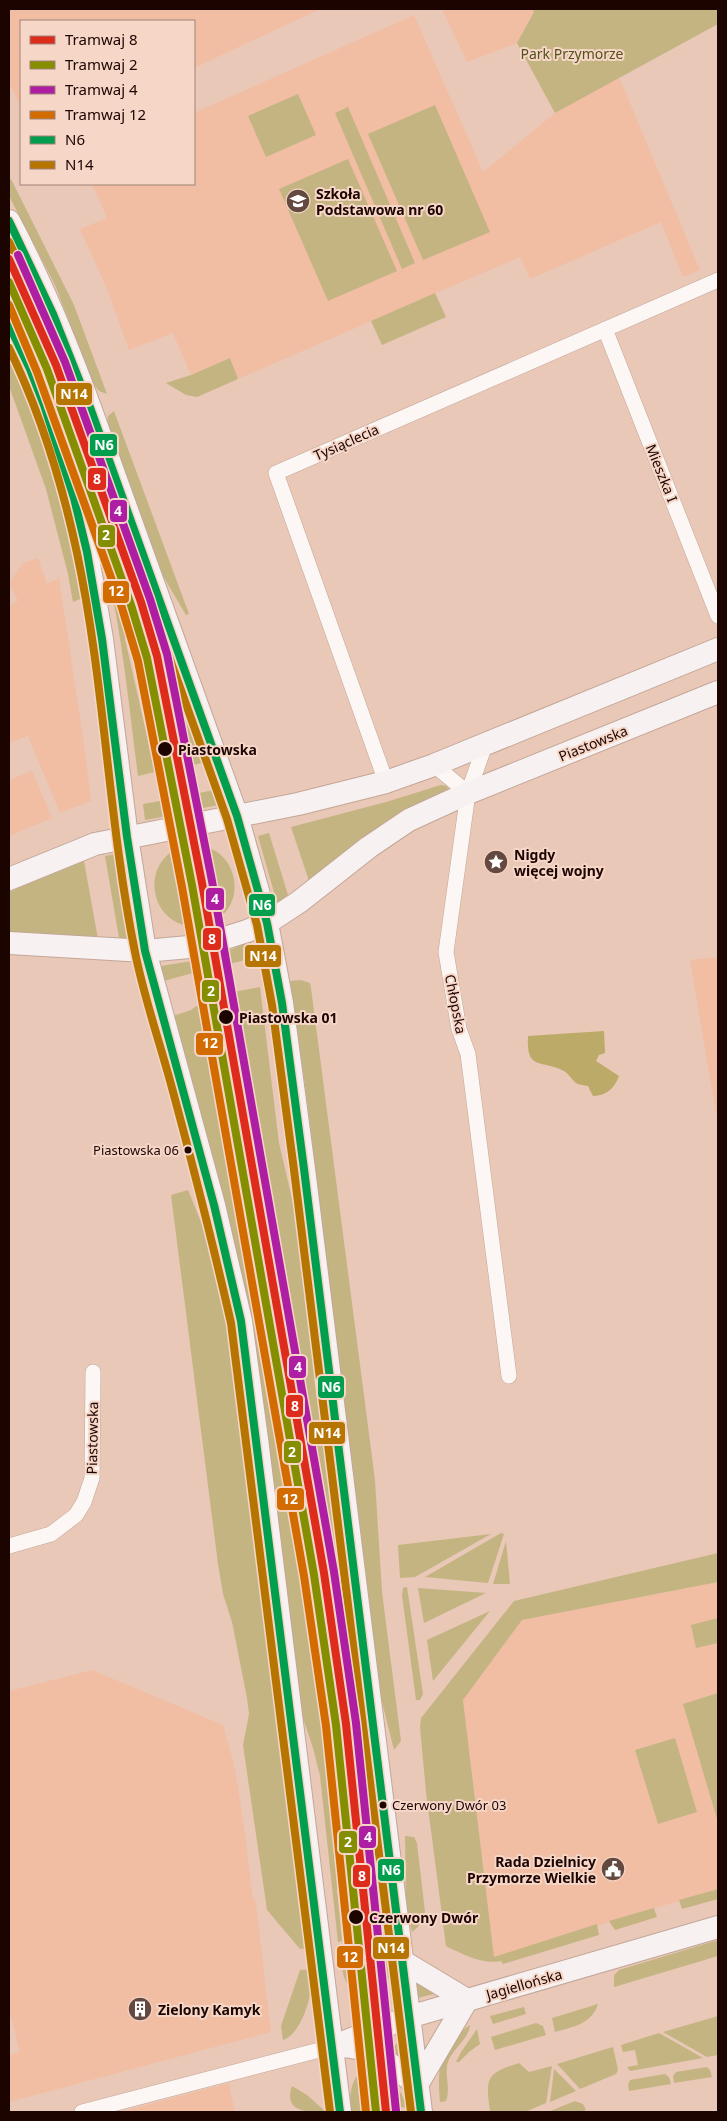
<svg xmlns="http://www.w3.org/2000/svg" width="727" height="2121" viewBox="0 0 727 2121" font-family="'Noto Sans',sans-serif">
  <rect width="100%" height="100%" fill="#e9c8b7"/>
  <path fill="#f1bea4" d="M9 9H320L194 68V21H21V107L9 83Z
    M442 9H532L534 12 517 43 467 62Z
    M414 15 483 172 555 113 619 77 700 270 683 277 661 222 530 279 520 257 238 379 230 358 191 375 173 333 129 350 107 289 80 229 107 218 92 184H194V113Z
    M38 558 47 584 59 578 85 751 91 801 60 813 28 736 9 743V606L18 601 9 583 23 563Z
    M32 771 52 818 9 836V780Z
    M718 957V1125L690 960Z
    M718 1582V1889L494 1957 463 1700 522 1620Z
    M92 1670 223 1725 234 1764 242 1812 253 1900H255L257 1912 271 2032 9 2102V2055L20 2052 9 2009V1691Z
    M229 2083 235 2112H120Z"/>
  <path fill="#c4b482" d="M532 9H718V24L555 113 517 43 534 12Z
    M298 94 316 135 266 157 248 116Z
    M435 105 490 232 423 260 368 134Z
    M348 107 415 263 402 269 335 113Z
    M348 159 397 271 328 301 279 189Z
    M11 179 74 305 107 394 99 391 94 385 55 285 9 196V181Z
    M435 293 446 317 382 345 371 321Z
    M9 353C44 432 67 513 85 597L73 602 68 574 46 489 9 386Z
    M230 358 238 379 197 397 186 395 166 383 191 375Z
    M114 411 189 614 186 615 163 576 107 423 108 416Z
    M118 515 206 762 185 767C168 681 145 598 116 516Z
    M95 525H97L133 637 125 639 155 772 138 776C127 691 120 608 95 525Z
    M441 785 447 786 448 789C397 812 353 846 309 881L291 827 386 802Z
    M214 790 219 805 192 810 189 795Z
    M170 799 173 815 145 820 143 804Z
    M269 833 288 895 277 903 258 836Z
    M198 845C238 849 249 905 212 922Z
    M179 848 192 926C150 924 140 864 179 848Z
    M116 854 129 938H119L105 856Z
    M84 861 98 939 9 932V892L63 868Z
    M251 941 254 958 220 966 218 955Z
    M198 960 200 971 164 981 161 966Z
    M301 980 310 983 311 988 375 1480 382 1592 401 1741 394 1750 380 1694 307 1100 290 981Z
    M260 987 279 1143 301 1237 314 1339 371 1799 386 1937 373 1939 355 1754 345 1668 250 1130 258 1128 234 992Z
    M205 1000 314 1604 328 1701 341 1806 333 1807 340 1889H337L342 1941 338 1942 320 1776 313 1748 303 1718 173 1016 191 1010Z
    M188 1190 216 1259 220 1279 236 1377 308 1948 300 1949 267 1910 243 1745 249 1714 247 1698 232 1622 223 1594 218 1564 171 1195Z
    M501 1533 504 1534 488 1583 425 1577Z
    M491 1534 415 1577 400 1578 398 1545Z
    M506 1541 510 1584H493Z
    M718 1553V1582L522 1620 463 1700 494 1957 597 1924 599 1935 503 1964 501 1961C483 1965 462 1954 446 1946L426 1792 420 1727 421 1718 514 1601Z
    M407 1587 423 1694 420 1700H416L402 1595 403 1588Z
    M418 1588 486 1593 424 1623Z
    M490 1611 433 1681 427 1640Z
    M718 1618V1643L696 1648 691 1625Z
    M718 1693V1818L717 1819 683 1704Z
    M675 1738 697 1812 658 1824 635 1750Z
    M405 1836 414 1837 417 1843 425 1912 418 1927 412 1932 406 1905Z
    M718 1889V1899L682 1909 679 1900Z
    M654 1908 657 1917 615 1930 609 1921Z
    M718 1940V1956L614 1987V1975L619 1970Z
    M390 1960 389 1978 379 1988 376 1962Z
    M356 1964 359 1991C346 1988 343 1977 342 1965Z
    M413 1967 453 1989 418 1998Z
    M312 1969C314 1988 304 2033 283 2040L281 2026 300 1970Z
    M598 2004C592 2024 573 2027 555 2032L552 2018Z
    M524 2007 526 2014 493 2024 490 2016Z
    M718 2016V2055L707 2057 663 2032Z
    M536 2023 543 2026 546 2035 495 2050 491 2037Z
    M470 2025C469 2039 453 2048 448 2062 444 2074 451 2088 446 2101L440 2102C437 2068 439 2045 470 2025Z
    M477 2029 480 2044 469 2052 459 2062H456L461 2052Z
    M659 2033 703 2058 630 2071 627 2067 638 2065 635 2050 623 2052 621 2045Z
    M402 2042 404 2066 386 2048Z
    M613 2047 618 2070 616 2074 580 2089 557 2064Z
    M519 2063 529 2072 552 2066 546 2103 525 2112 490 2111C485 2077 487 2073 519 2063Z
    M707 2067 710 2070 712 2077 674 2083 673 2076 676 2072Z
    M554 2069 576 2091 550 2102Z
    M367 2070 370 2110 351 2112C349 2098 350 2074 367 2070Z
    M665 2074 669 2077 671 2084 629 2091 628 2085 630 2080Z
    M387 2079 401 2093 407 2107 391 2108Z
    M292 2086 307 2095 326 2112C308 2112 283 2113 292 2086Z
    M575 2101 583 2104 586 2110 582 2112H548Z"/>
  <path fill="#bbaa68" d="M604 1031 605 1053 599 1055 596 1061 619 1076C615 1087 607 1096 593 1096L588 1086C585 1085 579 1085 576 1083 571 1079 569 1073 562 1070 540 1060 526 1070 528 1036Z"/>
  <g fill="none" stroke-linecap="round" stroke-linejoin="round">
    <g stroke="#c3a698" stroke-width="16">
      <path id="street" d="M605 329 718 616
        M485 745 468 793 446 952 459 1029 468 1054 509 1376
        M434 765 468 793
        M386 782 276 473 718 280
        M9 1546 51 1534 76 1515 84 1502 92 1478 93 1372
        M82 2112 331 2047"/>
    </g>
    <g stroke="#c3a698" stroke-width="24">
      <path id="secondary" d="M9 221C42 283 67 344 91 410L237 816 267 923 282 1003 304 1169 421 2112
        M9 325 30 369 44 405 74 498 87 552 102 639 127 837 145 951 214 1205 241 1321 257 1439 340 2112
        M9 879 95 844 298 804 386 782 434 765 718 649
        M9 943 145 951 200 946 247 931 267 923 299 902 369 847 409 820 468 793 718 692
        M402 1961 467 2000
        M337 2046C371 2045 392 2065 417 2085
        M331 2047 409 2017 718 1927
        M417 2085 467 2000"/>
    </g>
    <use href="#street" stroke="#fcf7f4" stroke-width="15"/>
    <use href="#secondary" stroke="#f7f2f1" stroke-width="22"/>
    <g stroke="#f6d6c7" stroke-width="11">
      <path id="bus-1" d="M9 221 53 314 91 410 237 816 267 923 282 1003 304 1169 421 2112
        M9 325 30 369 44 405 74 498 87 552 102 639 127 837 145 951 214 1205 241 1321 340 2112"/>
    </g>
    <g stroke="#f6d6c7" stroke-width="11">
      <path id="bus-2" d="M9 242 44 318 82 413 227 819 257 925 272 1005 294 1170 411 2112
        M9 348C40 412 62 483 77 553 105 684 108 820 135 952 144 998 160 1043 172 1088 193 1166 213 1244 231 1323L330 2112"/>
    </g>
    <use href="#bus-1" stroke="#019e4d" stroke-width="8"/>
    <use href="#bus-2" stroke="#b57500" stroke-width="8"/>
    <g stroke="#f6d6c7" stroke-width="11">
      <path id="tram-1" d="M9 259 56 365 141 602 157 656 202 883 324 1573 346 1724 386 2112"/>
    </g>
    <g stroke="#f6d6c7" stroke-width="11">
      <path id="tram-2" d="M9 282 47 369 131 605 147 658 192 885 314 1575 336 1725 376 2112"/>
    </g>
    <g stroke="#f6d6c7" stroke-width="11">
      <path id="tram-3" d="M18 255 65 362 150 599 167 654 212 881 334 1572 356 1723 396 2111"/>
    </g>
    <g stroke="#f6d6c7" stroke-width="11">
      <path id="tram-4" d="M9 305 37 372 122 608 138 661 182 887 304 1576 326 1726 366 2112"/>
    </g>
    <use href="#tram-1" stroke="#dd2b1c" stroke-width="8"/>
    <use href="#tram-2" stroke="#848e00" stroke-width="8"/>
    <use href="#tram-3" stroke="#ae1ea3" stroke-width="8"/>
    <use href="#tram-4" stroke="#d26c00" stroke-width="8"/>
  </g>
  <defs>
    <g id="school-disc" transform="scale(1.25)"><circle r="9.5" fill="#644940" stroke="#f6d6c7"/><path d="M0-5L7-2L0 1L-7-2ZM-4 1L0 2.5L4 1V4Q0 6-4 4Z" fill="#fff"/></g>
    <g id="sight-disc" transform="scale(1.25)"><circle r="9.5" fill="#644940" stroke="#f6d6c7"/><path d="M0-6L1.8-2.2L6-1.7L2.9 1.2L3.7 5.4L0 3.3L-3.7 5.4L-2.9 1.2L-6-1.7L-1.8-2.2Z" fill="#fff"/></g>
    <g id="civic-disc" transform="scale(1.25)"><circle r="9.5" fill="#644940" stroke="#f6d6c7"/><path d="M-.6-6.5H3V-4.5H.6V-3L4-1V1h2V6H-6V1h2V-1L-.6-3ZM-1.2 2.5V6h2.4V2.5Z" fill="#fff"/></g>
    <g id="building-disc" transform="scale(1.25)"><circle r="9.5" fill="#644940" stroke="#f6d6c7"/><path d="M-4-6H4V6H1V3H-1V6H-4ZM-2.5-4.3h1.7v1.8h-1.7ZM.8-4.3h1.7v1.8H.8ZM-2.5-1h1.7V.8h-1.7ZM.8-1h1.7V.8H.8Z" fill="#fff"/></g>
  </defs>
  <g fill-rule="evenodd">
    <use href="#school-disc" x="298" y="201"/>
    <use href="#sight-disc" x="496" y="862"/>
    <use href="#civic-disc" x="613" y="1869"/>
    <use href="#building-disc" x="140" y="2009"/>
  </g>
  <g fill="#1c0400" stroke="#f6d6c7" stroke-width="2">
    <circle cx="165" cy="749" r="8"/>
    <circle cx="226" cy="1017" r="8"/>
    <circle cx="188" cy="1150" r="4.5"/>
    <circle cx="383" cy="1805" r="4.5"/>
    <circle cx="356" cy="1917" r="8"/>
  </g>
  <g text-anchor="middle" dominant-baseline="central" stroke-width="4" stroke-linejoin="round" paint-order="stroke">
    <g font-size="13" fill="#1c0400" stroke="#f6d6c7" text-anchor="end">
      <text x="179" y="1150">Piastowska 06</text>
      <text x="392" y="1805" text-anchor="start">Czerwony Dwór 03</text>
    </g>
    <g font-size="14" fill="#53511b" stroke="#f6d6c7">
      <text x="572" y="53">Park Przymorze</text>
    </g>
    <g font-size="14" font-weight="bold" fill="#1c0400" stroke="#f6d6c7" text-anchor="start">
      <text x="316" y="193">Szkoła<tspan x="316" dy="16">Podstawowa nr 60</tspan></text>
      <text x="514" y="854">Nigdy<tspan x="514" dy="16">więcej wojny</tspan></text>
      <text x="596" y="1861" text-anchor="end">Rada Dzielnicy<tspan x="596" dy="16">Przymorze Wielkie</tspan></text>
      <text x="158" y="2009">Zielony Kamyk</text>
    </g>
    <g font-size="14" fill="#1c0400" stroke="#f6d6c7">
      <text transform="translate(346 442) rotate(-24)">Tysiąclecia</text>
      <text transform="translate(662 473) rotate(68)">Mieszka I</text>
      <text transform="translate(593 743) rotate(-22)">Piastowska</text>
      <text transform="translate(456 1004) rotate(79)">Chłopska</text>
      <text transform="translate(92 1438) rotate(-89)">Piastowska</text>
      <text transform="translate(524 1984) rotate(-16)">Jagiellońska</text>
    </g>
    <g font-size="14" font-weight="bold" fill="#1c0400" stroke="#f6d6c7" text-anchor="start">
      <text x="178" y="749">Piastowska</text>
      <text x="239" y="1017">Piastowska 01</text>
      <text x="369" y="1917">Czerwony Dwór</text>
    </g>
  </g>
  <g stroke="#f6d6c7" stroke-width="2">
    <rect x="55" y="382" width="38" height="24" rx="5" fill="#b57500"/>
    <rect x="89" y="433" width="29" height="24" rx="5" fill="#019e4d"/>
    <rect x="87" y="467" width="20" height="24" rx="5" fill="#dd2b1c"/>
    <rect x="109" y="499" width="19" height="24" rx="5" fill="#ae1ea3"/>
    <rect x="97" y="524" width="19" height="24" rx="5" fill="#848e00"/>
    <rect x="102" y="580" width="28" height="24" rx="5" fill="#d26c00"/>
    <rect x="205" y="887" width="20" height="24" rx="5" fill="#ae1ea3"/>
    <rect x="248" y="893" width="28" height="24" rx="5" fill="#019e4d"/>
    <rect x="202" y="927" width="20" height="24" rx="5" fill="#dd2b1c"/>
    <rect x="244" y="944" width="38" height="24" rx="5" fill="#b57500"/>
    <rect x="201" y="979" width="19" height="24" rx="5" fill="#848e00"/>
    <rect x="195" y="1032" width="29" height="24" rx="5" fill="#d26c00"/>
    <rect x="288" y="1355" width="19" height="24" rx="5" fill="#ae1ea3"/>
    <rect x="317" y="1375" width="28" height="24" rx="5" fill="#019e4d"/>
    <rect x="285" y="1394" width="19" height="24" rx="5" fill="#dd2b1c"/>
    <rect x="308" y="1421" width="38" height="24" rx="5" fill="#b57500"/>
    <rect x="283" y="1440" width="19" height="24" rx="5" fill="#848e00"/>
    <rect x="276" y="1487" width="29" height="24" rx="5" fill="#d26c00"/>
    <rect x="358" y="1825" width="19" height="24" rx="5" fill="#ae1ea3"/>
    <rect x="338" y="1830" width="20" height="24" rx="5" fill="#848e00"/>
    <rect x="377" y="1858" width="28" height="24" rx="5" fill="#019e4d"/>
    <rect x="352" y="1864" width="19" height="24" rx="5" fill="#dd2b1c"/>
    <rect x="372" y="1936" width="38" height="24" rx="5" fill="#b57500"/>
    <rect x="336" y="1945" width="28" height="24" rx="5" fill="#d26c00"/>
  </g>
  <g font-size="14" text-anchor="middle" font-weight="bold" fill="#fff">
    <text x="74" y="399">N14</text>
    <text x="104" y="450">N6</text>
    <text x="97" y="484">8</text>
    <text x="118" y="516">4</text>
    <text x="106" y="540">2</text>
    <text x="116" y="596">12</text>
    <text x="215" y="904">4</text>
    <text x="262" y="910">N6</text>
    <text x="212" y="944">8</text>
    <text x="263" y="961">N14</text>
    <text x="211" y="996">2</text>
    <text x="210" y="1048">12</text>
    <text x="298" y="1372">4</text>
    <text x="331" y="1392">N6</text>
    <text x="295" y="1411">8</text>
    <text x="327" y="1438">N14</text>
    <text x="292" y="1457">2</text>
    <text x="290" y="1504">12</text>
    <text x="368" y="1842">4</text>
    <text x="348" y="1847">2</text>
    <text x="391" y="1875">N6</text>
    <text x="362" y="1881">8</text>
    <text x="391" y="1953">N14</text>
    <text x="350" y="1962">12</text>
  </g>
  <rect width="727" height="2121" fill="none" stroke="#1c0400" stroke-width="20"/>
  <rect x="20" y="20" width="175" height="165" fill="#f6d6c7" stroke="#9f8277"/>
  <rect x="30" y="36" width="25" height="8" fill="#dd2b1c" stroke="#9f8277"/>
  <text x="65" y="45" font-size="15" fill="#1c0400">Tramwaj 8</text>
  <rect x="30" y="61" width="25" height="8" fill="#848e00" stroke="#9f8277"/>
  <text x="65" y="70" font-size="15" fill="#1c0400">Tramwaj 2</text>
  <rect x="30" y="86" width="25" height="8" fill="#ae1ea3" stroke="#9f8277"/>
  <text x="65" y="95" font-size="15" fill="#1c0400">Tramwaj 4</text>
  <rect x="30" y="111" width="25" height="8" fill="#d26c00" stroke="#9f8277"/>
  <text x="65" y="120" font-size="15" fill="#1c0400">Tramwaj 12</text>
  <rect x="30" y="136" width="25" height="8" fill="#019e4d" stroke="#9f8277"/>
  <text x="65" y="145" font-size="15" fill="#1c0400">N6</text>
  <rect x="30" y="161" width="25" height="8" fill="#b57500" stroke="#9f8277"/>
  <text x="65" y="170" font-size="15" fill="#1c0400">N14</text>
</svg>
